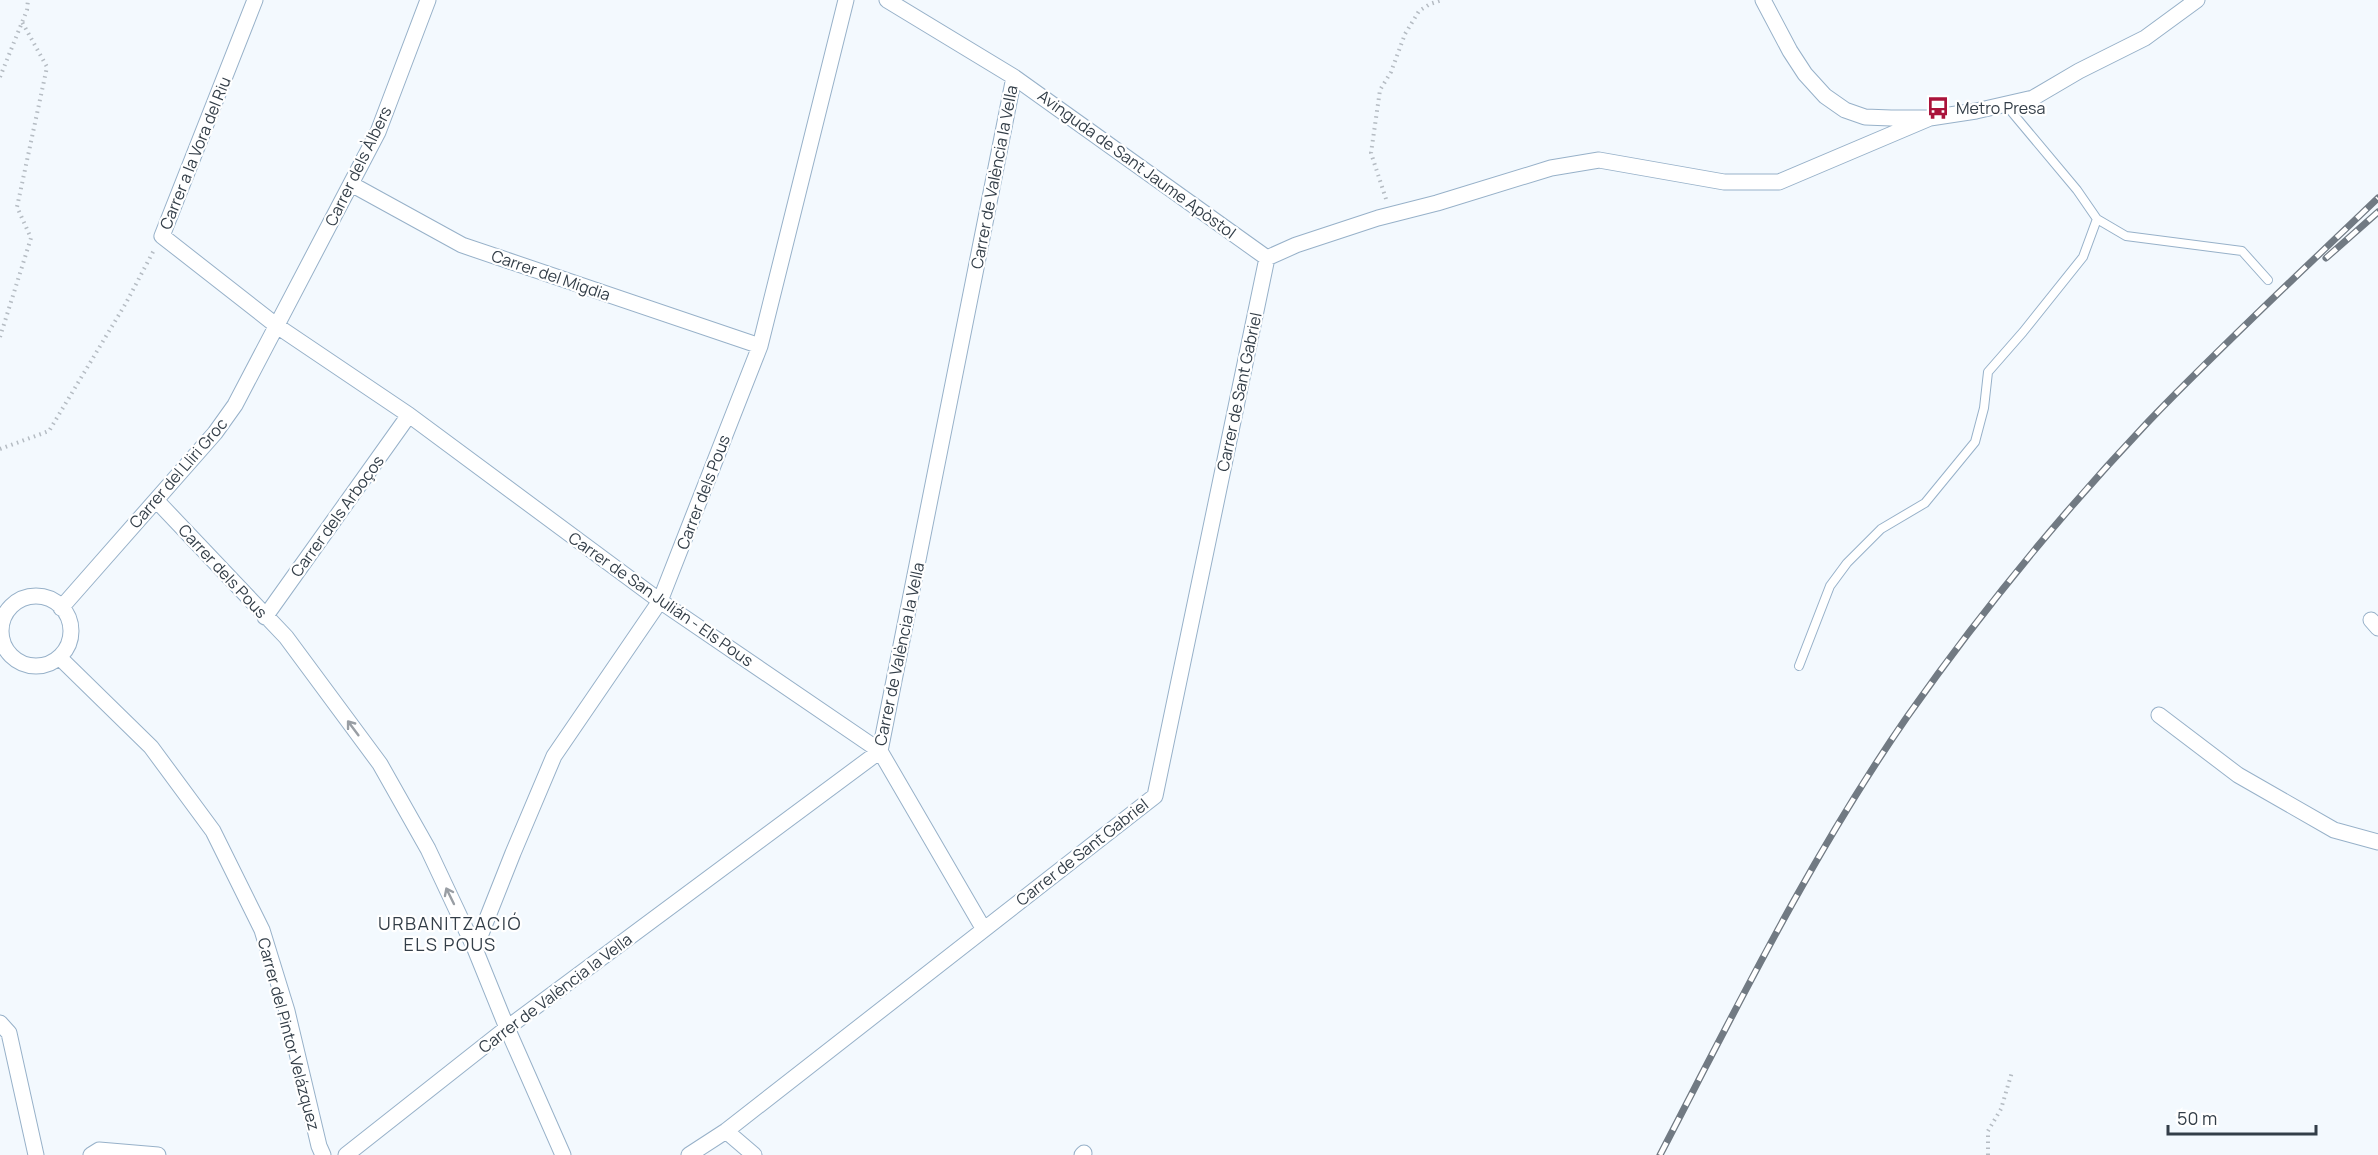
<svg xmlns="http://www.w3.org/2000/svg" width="2378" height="1155" viewBox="0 0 2378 1155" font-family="Manrope,sans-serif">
  <rect width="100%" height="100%" fill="#f3f9fe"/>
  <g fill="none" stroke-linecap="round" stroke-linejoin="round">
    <g stroke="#97b1c9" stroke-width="10">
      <path id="service" d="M2097 219 2126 236 2242 251 2268 280
        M1799 666 1830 586 1847 563 1881 529 1925 503 1975 442 1984 408 1988 372 2023 332 2083 257 2097 219 2077 190 2005 104"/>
    </g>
    <g stroke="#97b1c9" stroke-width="17">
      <path id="minor" d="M255 0 162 236 277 326 409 415 660 601 880 751 983 928
        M887 0 1014 77 1267 258 1296 245 1378 218 1437 203 1551 168 1599 160 1724 182H1779L1930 118
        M1763 0 1790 51 1805 74 1825 96 1845 110 1865 117 1891 118H1930L1976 111 2033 98 2079 71 2145 38 2197 0
        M351 184 462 245 760 346
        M156 500 286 637 380 764 428 849 475 949 507 1028 563 1155
        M1 631a35 35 0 1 1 70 0a35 35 0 1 1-70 0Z
        M61 608 215 433 235 405 378 132 428 0
        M265 617 409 415
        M2371 620 2378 628
        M60 658 151 747 213 831 262 930 287 1011 319 1146 323 1155
        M2159 715 2238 775 2334 830 2378 842
        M475 949 513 853 554 756 660 601 760 346 846 0
        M0 1023 9 1033 36 1155
        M726 1131 754 1155
        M91 1155 99 1150 158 1155
        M346 1155 507 1028 880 751 1014 77
        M689 1155 726 1131 1155 796 1267 258
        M1082 1155 1084 1153"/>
    </g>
    <path stroke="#b5bcc3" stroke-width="4" stroke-dasharray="1.5 4.5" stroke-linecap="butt" d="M0 77 27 10 28 0
      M1386 199 1371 153 1380 90 1391 72 1405 34 1419 11 1430 4 1442 0
      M0 337 31 238 17 207 47 67 22 22
      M0 449 49 431 126 303 154 250
      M1988 1155V1131L2001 1109 2012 1072"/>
    <use href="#service" stroke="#fff" stroke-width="8"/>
    <use href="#minor" stroke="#fff" stroke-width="15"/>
    <g stroke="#717a83" stroke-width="7">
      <path id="rail" d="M2326 258 2378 212
        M1660 1155C1737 1007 1812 854 1907 717 1980 613 2061 514 2148 422 2222 345 2301 272 2378 198"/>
    </g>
    <use href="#rail" stroke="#fff" stroke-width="4.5" stroke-dasharray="14" stroke-linecap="butt"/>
  </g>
  <defs><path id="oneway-shaft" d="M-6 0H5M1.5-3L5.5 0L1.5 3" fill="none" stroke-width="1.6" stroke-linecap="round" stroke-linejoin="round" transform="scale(1.5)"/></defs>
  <g stroke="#999ea4">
    <use href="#oneway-shaft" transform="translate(353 728) rotate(-127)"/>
    <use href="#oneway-shaft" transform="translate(450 896) rotate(-116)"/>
  </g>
  <defs>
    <g id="bus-bare" transform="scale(1.8)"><path d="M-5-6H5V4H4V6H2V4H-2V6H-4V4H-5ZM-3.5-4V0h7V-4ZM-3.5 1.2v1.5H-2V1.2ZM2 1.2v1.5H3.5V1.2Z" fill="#aa133b" stroke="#fff" stroke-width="2.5" paint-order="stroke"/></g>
  </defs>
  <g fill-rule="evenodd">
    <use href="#bus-bare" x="1938" y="108"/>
  </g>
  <g text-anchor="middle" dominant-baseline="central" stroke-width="4.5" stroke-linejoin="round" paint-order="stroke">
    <g font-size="16" fill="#333e48" stroke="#fff" text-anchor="start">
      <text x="1956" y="108">Metro Presa</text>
    </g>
    <g font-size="16" fill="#333e48" stroke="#fff">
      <text transform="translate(195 153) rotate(-68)">Carrer a la Vora del Riu</text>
      <text transform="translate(1137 164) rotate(36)">Avinguda de Sant Jaume Apòstol</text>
      <text transform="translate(358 166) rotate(-64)">Carrer dels Àlbers</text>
      <text transform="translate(994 177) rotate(-79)">Carrer de València la Vella</text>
      <text transform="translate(551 275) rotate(19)">Carrer del Migdia</text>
      <text transform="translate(1239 392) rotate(-78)">Carrer de Sant Gabriel</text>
      <text transform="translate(178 473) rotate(-49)">Carrer del Lliri Groc</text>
      <text transform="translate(703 492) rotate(-69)">Carrer dels Pous</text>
      <text transform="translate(337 516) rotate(-54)">Carrer dels Arboços</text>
      <text transform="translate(223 571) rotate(47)">Carrer dels Pous</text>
      <text transform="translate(661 599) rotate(35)">Carrer de San Julián - Els Pous</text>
      <text transform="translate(899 654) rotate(-78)">Carrer de València la Vella</text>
      <text transform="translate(1082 852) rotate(-38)">Carrer de Sant Gabriel</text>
      <text transform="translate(555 993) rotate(-37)">Carrer de València la Vella</text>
      <text transform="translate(289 1034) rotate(75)">Carrer del Pintor Velázquez</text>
    </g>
    <g font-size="18" letter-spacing="1.5" fill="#333e48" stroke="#fff">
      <text x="450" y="923">URBANITZACIÓ<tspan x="450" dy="21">ELS POUS</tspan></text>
    </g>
  </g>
  <path d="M2168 1125v9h148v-9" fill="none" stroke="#333e48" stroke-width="3"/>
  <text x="2177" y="1125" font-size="18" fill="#333e48" stroke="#ffffff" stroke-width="4.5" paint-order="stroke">50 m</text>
</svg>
